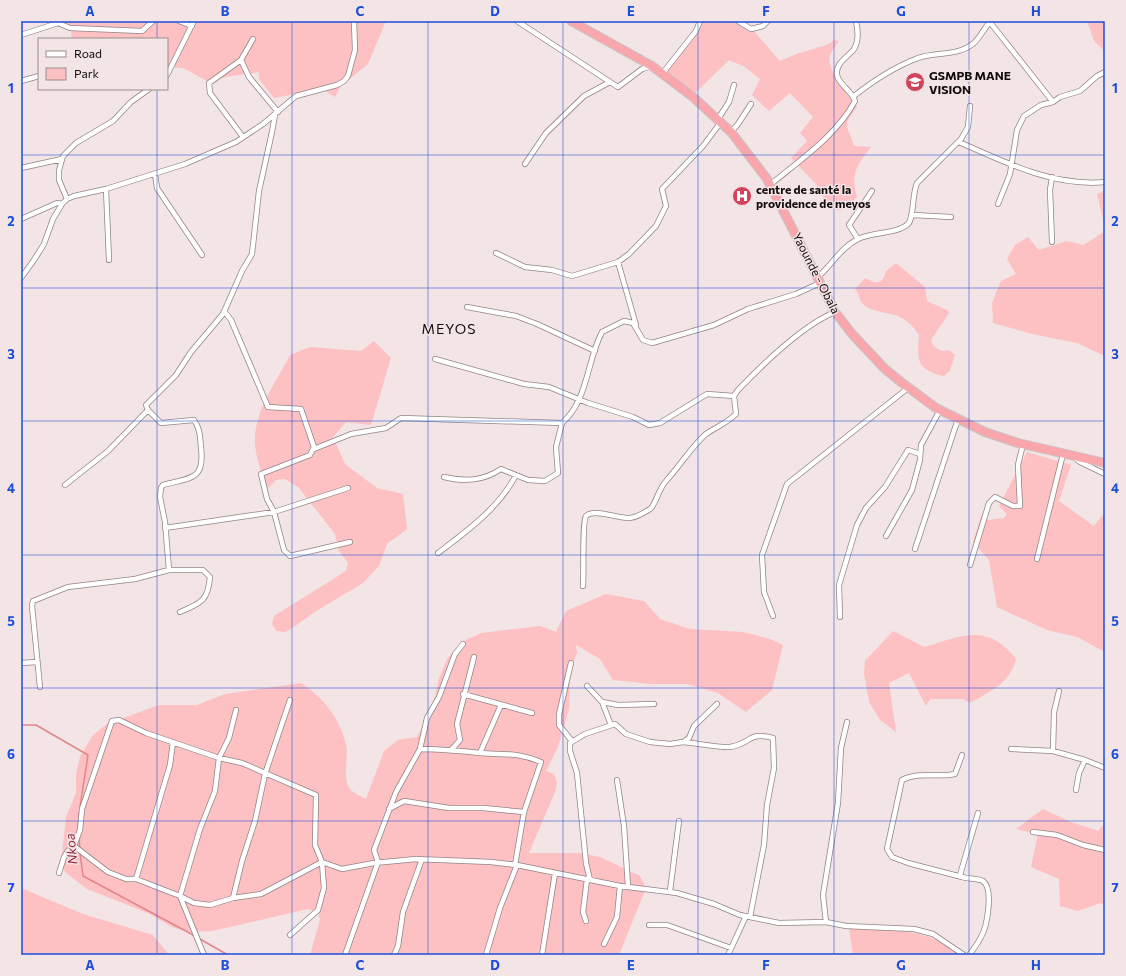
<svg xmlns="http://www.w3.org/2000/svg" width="1126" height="976" viewBox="0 0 1126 976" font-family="Commissioner,sans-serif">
  <rect width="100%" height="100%" fill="#f3e4e5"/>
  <path fill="#fdc0c3" d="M61 21H386L368 64 340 87 335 97 322 89 274 98 259 79V72L225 77 209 82 183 68 167 67V39H71C72 28 71 25 61 21Z
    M699 21H745L780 61C797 52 814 50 831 43L833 40 839 41C836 46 832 50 830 55 825 68 849 97 857 107 841 128 847 123 854 146L871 147C857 165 850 174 857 197L840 211 829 207 816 184 791 158 807 141 800 133 813 117 790 93 769 111 752 95 760 79 745 67 729 60 691 97 664 75Z
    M1087 21H1105V51L1094 41Z
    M1105 188V227L1097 194 1102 192Z
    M1105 231V356L1077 343 1032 334 993 323 992 303 1001 281 1016 274 1007 259 1015 245 1028 237 1039 250 1066 241 1084 245Z
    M896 263 925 287 927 301 947 310 949 313 931 340C933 348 942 353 949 350L955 355 950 371 944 376C916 370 917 360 919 335 915 328 906 319 898 316 889 313 868 311 862 303 859 299 859 293 855 289L865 278C876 284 883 285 886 271Z
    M374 341 391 358 371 425 346 422 333 437 345 464 377 488 403 494 407 529 387 544 379 566 363 583 313 613 291 629 285 632 276 631 272 624 274 616 346 571 348 563 339 551 335 534 299 488 285 479 276 480 267 489C262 473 254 454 255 438 256 408 277 381 290 355L310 347 361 351Z
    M1027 452 1071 465 1059 501 1094 526 1105 512V652L1077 637 1047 630 997 607 989 560 973 542 981 516 988 520 1004 518 1007 514 999 506Z
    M606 594 644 601 660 619 690 629 743 632 770 639 783 645 772 690 746 712 718 693 687 684H651L613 680 600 659 576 645 577 653 570 672 569 709 558 747 546 771 554 774 557 783 555 792 529 853H580L600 857 640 876 646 888 619 955H310L320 920 318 912 308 909 212 931 191 932 172 927 148 913 87 889 65 872 61 863 66 817 76 793V774L80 757 93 735 107 724 159 705H197L225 694 301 683C323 697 340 719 346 744 349 756 342 780 350 789 353 793 361 796 366 799L384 751 398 740 417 737 432 711 439 678 447 659 462 642 481 633 540 626 556 632 566 611Z
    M893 631 924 647C962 636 987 622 1016 659 1010 684 990 691 970 703L963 699H930L926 706 909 673 889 683 896 732 880 720 869 702 864 673 865 661Z
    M1043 809 1071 822 1098 831 1105 823V905L1101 903 1078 911 1060 906 1059 879 1031 867 1038 834 1016 829Z
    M21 888 83 914 153 935 169 955H35V953L21 955Z
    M849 928C893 930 925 927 962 955H853Z"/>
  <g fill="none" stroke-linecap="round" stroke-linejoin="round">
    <path stroke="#e2868c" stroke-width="1.5" d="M21 725H36L88 755 80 807
      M78 831 79 813
      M79 839 80 849
      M80 853 83 876 195 936
      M200 939 228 955"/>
    <g stroke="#918485" stroke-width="6">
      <path id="street" d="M179 21 192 26
        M517 21 610 82
        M738 21 751 29 763 26 768 21
        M989 21 1053 102
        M21 35 58 23 70 28 142 31 153 21
        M241 60 249 77 278 112
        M662 74 696 31 700 21
        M167 75 194 21
        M21 81 39 76
        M854 96C873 81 894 67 918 58 936 52 959 56 974 43 980 37 984 29 989 23
        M718 119 729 102 734 85
        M731 132 738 124 751 104
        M243 137 210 93 209 83 241 60 253 39
        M959 142C1004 162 1054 187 1105 182
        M525 164 546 133 584 96 610 82 618 87 642 69 652 66
        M21 168 62 159
        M155 174 157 188 202 255
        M770 185C800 160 837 135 855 101 852 91 839 85 837 75 835 63 848 57 854 49 859 41 858 30 856 21
        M106 189 109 260
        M67 199 59 180V170L63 156 76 143 113 121 131 102 149 89
        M998 204 1010 174 1017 130 1024 116 1041 105 1053 102 1060 97 1080 91 1097 76 1105 72
        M913 215 951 217
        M21 219 57 203 62 204
        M858 239 849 225 872 191
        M1052 242 1050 190 1052 177
        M496 253 525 267 552 270 572 276 618 262 629 254 656 226 666 206 662 189 703 146 721 122
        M618 262 636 325
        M818 277C832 265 840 248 858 239 871 232 897 234 908 224 914 218 912 194 917 183L961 139 968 127 970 106
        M21 278 34 260 44 244 53 219 62 204 67 199 74 196 106 189 185 164 236 142 263 124 296 96 337 85 344 81 348 76 355 50 354 21
        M467 307 516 316 537 324 595 351
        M224 311 231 320 268 407 301 409 314 447 310 455 261 474 267 499 274 512 284 550 290 556 350 542
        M435 359 524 384 549 387 588 403 633 417 649 425 660 423 707 394 734 396
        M314 449 351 434 386 428 401 418 562 423C588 401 587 360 602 332L624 321 633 323 643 340 652 343 714 325 748 309 796 294 820 283
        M1075 458 1080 462 1105 474
        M444 477C465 482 483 481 501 469L528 480 545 481 558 473 556 447 562 423
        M65 485 108 451 148 410
        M165 528 274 512 348 488
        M886 536 912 490 920 460 921 445 940 410
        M915 549 958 419
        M438 553C467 531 499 508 516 475
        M1037 559 1063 454
        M970 565 989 503 995 497 1013 506H1020L1018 465 1023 444
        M169 570 165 522 160 497 161 488 163 485C191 477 205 481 201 447 200 437 200 428 194 420L161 423 148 410 146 405 176 375 191 352 223 314 242 271 252 254 259 191 272 132 275 115
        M583 586C584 575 582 521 586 516 594 508 620 519 630 518 637 517 644 513 650 509 655 506 659 488 666 481 679 467 692 446 706 434 716 427 727 423 736 414L734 396 738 390C762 365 803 325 835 312
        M773 616 764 592 762 555 787 484 908 388
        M840 617 839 585 857 525 866 508 885 487 908 450 920 454
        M21 663 37 662
        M571 663 559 714V725L572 741
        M587 686 602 702 611 725
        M40 687 32 606 33 601 68 587 135 579 169 570H203L210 577C208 600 202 603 180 612
        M463 694 532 713
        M602 702 618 705 654 704
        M683 742C695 743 720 748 730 747 751 744 748 731 773 738L774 768 767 805 764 845 750 917
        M420 749 427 718 439 697 455 654 463 644
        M452 749 460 740 457 724 474 657
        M1011 749 1053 751 1085 760 1105 768
        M1053 751 1054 712 1059 691
        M480 753 501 705
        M962 755 955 774C938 778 919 771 902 780L887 849 892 857 908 863 962 877
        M617 780 624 826 628 886
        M1076 790 1079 773 1085 760
        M389 809 404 801 449 808H483L524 812
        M1033 832 1057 835 1083 845 1105 850
        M74 846 108 872 126 879H136L180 896 194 903 210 905 233 898 261 894 322 862 342 869 374 863 416 859 491 862 517 865 620 886 677 893 714 904 740 915 779 923 826 922 846 926 914 929 933 934 964 955
        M59 873 64 857 68 851 74 846 80 830 82 809 112 721 119 720 146 733 219 758 242 763 316 795 315 845 322 862 324 888 318 910 290 935
        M136 879 170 765 173 742
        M590 880 586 863 577 773 570 751V743L585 734 615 724 626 734 650 742 670 744 683 742 689 738 694 726 717 704
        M670 891 679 821
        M233 898 242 861 255 821 265 774 290 700
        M586 921 583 912 587 879
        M826 922 823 895 838 803 841 748 847 722
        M649 925H667L731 948
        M604 944 617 917 620 886
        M204 955 180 896 200 829 215 791 219 758 229 738 236 710
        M345 955 378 862 374 850 396 792 420 749C441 749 460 751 480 753 504 755 518 752 541 762L524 812 515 865
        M394 955 398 946 403 912 422 859
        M486 955 500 908 517 865
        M542 955 555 873
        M728 955 746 916
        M969 955C973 950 978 943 981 937 987 927 994 889 983 881 977 878 968 879 962 877L960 875 978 813"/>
    </g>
    <g stroke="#c6c5c5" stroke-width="10">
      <path id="highway" d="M571 21 652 66 693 97 731 132 767 179 835 312 853 335 885 369 901 382 936 408 985 432 1018 443 1105 463"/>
    </g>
    <use href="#street" stroke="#fff" stroke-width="4.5"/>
    <use href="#highway" stroke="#f9a7ac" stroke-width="8"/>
  </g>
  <path fill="none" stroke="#1d4ed8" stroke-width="1" stroke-opacity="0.55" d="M157 21V39M292 21V955M428 21V955M563 21V955M698 21V955M834 21V955M969 21V955M157 89V955M21 155H1105M21 288H1105M21 421H1105M21 555H1105M21 688H1105M21 821H1105"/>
  <defs>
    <g id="school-disc" transform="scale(1)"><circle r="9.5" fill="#d24258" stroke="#f3e4e5"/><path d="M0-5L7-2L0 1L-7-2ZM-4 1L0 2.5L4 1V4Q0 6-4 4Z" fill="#fff"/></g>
    <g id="hospital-disc" transform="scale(1)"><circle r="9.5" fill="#d24258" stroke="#f3e4e5"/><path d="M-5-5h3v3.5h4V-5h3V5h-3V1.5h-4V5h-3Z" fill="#fff"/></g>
  </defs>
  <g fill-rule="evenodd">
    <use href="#school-disc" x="915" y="82"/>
    <use href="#hospital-disc" x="742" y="196"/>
  </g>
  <g text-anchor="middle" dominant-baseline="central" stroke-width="3" stroke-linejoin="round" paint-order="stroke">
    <g font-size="12" font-weight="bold" fill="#110c0c" stroke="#f3e4e5" text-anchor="start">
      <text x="929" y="75">GSMPB MANE<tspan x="929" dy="14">VISION</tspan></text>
      <text x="756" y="189">centre de santé la<tspan x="756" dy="14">providence de meyos</tspan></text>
    </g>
    <g font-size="12" fill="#110c0c" stroke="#f3e4e5">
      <text transform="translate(817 273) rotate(63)">Yaounde - Obala</text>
    </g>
    <g font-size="13" font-style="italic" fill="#94283a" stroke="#f3e4e5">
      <text transform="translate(71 849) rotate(-96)">Nkoa</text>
    </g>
    <g font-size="14" letter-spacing="1" fill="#110c0c" stroke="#f3e4e5">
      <text x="449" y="328">MEYOS</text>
    </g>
  </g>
  <rect width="1126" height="976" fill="none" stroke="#f3e4e5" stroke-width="44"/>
  <rect x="38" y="38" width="130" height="52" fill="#f3e4e5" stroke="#998e8e"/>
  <rect x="46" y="51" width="20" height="6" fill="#ffffff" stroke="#998e8e"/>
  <text x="74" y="58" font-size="12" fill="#110c0c">Road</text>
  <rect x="46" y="68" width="20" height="12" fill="#fdc0c3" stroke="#998e8e"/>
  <text x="74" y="78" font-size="12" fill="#110c0c">Park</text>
  <rect x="22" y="22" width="1082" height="932" fill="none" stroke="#1d4ed8" stroke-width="1.5"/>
  <g font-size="13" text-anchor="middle" font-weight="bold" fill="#1d4ed8">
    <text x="90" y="16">A</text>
    <text x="225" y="16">B</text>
    <text x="360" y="16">C</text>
    <text x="495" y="16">D</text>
    <text x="631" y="16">E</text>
    <text x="766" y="16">F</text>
    <text x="901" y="16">G</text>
    <text x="1036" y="16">H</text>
    <text x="11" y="93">1</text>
    <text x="1115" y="93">1</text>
    <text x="11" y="226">2</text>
    <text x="1115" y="226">2</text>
    <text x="11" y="359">3</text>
    <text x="1115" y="359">3</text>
    <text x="11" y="493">4</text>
    <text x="1115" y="493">4</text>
    <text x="11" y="626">5</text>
    <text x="1115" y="626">5</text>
    <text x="11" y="759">6</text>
    <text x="1115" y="759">6</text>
    <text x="11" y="892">7</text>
    <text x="1115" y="892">7</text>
    <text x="90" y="970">A</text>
    <text x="225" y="970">B</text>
    <text x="360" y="970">C</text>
    <text x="495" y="970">D</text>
    <text x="631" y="970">E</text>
    <text x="766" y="970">F</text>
    <text x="901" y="970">G</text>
    <text x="1036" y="970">H</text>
  </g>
</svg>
